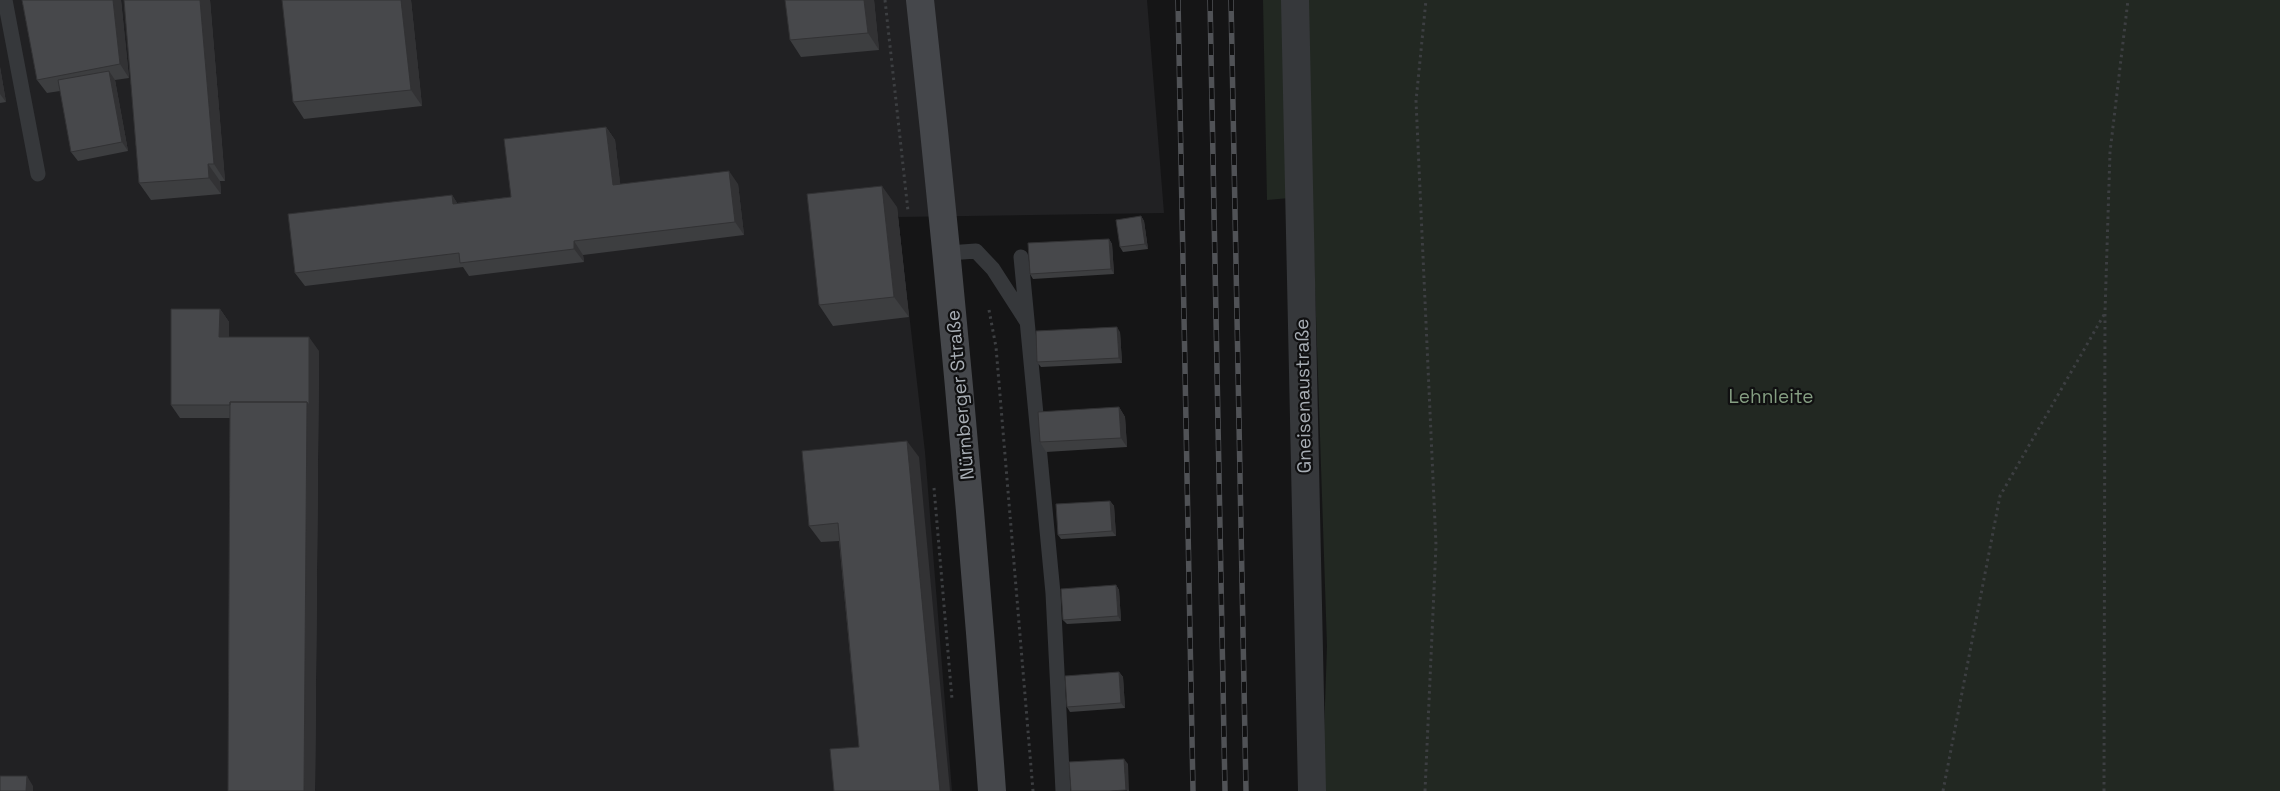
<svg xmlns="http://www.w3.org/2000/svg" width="2280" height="791" viewBox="0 0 2280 791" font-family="'Space Grotesk',sans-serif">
  <rect width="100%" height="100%" fill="#151516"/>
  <path fill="#212123" d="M0 0H1147L1164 213 898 217 925 452 952 791H0Z"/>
  <path fill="#222822" d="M1263 0H2280V791H1322L1327 646 1312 196 1267 200Z"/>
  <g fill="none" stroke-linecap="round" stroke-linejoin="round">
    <path stroke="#3d3f42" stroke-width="3" stroke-dasharray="2.5 4" stroke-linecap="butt" d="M885 0 908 211
      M989 310 996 347 1033 791
      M934 488 952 699
      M1425 791 1436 545 1416 101 1426 0
      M1943 791 2000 496 2105 313
      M2104 791 2105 312 2110 152 2128 0"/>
    <path stroke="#36383b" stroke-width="15" d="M5 0 38 174
      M948 253 976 251 993 269 1027 322
      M1021 257 1053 593 1063 791"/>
    <path stroke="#36383b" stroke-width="28" d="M1295 0 1312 791"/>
    <path stroke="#45474b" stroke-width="28" d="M920 0C949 263 973 527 992 791"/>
    <g stroke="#505256" stroke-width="5.5">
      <path id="rail" d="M1178 0 1193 791
        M1210 0 1225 791
        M1231 0 1246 791"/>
    </g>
    <use href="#rail" stroke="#101011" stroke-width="4" stroke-dasharray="11" stroke-linecap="butt"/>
  </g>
  <path fill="#3d3e40" d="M22 0H121L129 78 115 80 128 151 78 161 71 152 60 91 47 93 37 80Z
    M124 0H210L225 181H220L221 194 151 200 139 183Z
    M411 0 422 106 304 119 293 102Z
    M874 0 879 50 801 57 790 40Z
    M0 67 6 102 0 103Z
    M606 127 615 140 620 184H738L744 235 583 255 584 262 469 276 463 267 305 286 295 273 452 195 457 203 511 197Z
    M897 207 909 317 833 326 819 305Z
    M1141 216 1144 221 1148 249 1123 252 1120 247Z
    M1109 239 1112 244 1114 274 1033 279 1030 274Z
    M220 309 229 322V337L319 351 315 791H228L230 418H180L171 405Z
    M1120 332 1122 363 1041 367 1037 362Z
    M1119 407 1125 417 1127 447 1046 452 1040 442Z
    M919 457 859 747 839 541 821 542 809 526Z
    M1110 501 1114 506 1116 536 1061 539 1058 535Z
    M1116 585 1119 590 1121 621 1067 624 1063 620Z
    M1119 672 1123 677 1125 708 1070 712 1067 707Z"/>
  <path fill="#323234" d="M113 0H121L129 78 120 64Z
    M200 0H210L225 181 214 164Z
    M401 0H411L422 106 411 90Z
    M864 0H874L879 50 868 33Z
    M0 67 6 102 0 94Z
    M109 71 115 80 128 151 122 142Z
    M606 127 615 140 622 198 613 185Z
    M208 164 220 181 221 194 209 178Z
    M729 171 738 184 744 235 735 222Z
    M882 186 897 207 909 317 894 297Z
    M452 195 461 209 453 204Z
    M1141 216 1144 221 1148 249 1145 244Z
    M1109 239 1112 244 1114 274 1111 269Z
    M574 241 583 255 584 262 574 249Z
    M220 309 229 322V350L219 337Z
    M1117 327 1120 332 1122 363 1119 358Z
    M309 337 319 351 315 791H304L307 402Z
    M1119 407 1125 417 1127 447 1121 438Z
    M907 441 919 457 950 791H940Z
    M1110 501 1114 506 1116 536 1112 531Z
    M1116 585 1119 590 1121 621 1118 616Z
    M1119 672 1123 677 1125 708 1121 703Z
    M1124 759 1128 764 1129 791H1127L1126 790Z
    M27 776 33 786V791H26Z"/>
  <path fill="#47484b" stroke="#323234" d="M22 0H113L120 64 37 80Z
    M124 0H200L214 164H208L209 178 139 183Z
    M282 0H401L411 90 293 102Z
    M785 0H864L868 33 790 40Z
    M109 71 122 142 71 152 58 80Z
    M606 127 613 185 729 171 735 222 574 241V249L460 263 459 253 295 273 288 214 452 195 453 204 511 197 504 139Z
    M882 186 894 297 819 305 807 194Z
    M1141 216 1145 244 1120 247 1116 220Z
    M1109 239 1111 269 1030 274 1028 243Z
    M171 309H220L219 337H309V405L307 402H230V405H171Z
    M1117 327 1119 358 1037 362 1036 331Z
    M230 402H307L304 791H228Z
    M1119 407 1121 438 1040 442 1038 412Z
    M907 441 940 791H834L830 749 859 747 838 523 809 526 802 451Z
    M1110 501 1112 531 1058 535 1056 504Z
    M1116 585 1118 616 1063 620 1061 589Z
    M1119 672 1121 703 1067 707 1065 676Z
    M1124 759 1126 790 1110 791H1071L1069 762Z
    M0 776H27L26 791H0Z"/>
  <g text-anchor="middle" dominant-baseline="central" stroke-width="4.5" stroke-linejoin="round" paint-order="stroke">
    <g font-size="19" fill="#a8aeb5" stroke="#101011">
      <text transform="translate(960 395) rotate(-95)">Nürnberger Straße</text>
      <text transform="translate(1303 396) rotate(-91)">Gneisenaustraße</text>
    </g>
    <g font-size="19" fill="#859e82" stroke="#101011">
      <text x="1771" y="396">Lehnleite</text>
    </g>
  </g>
</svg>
